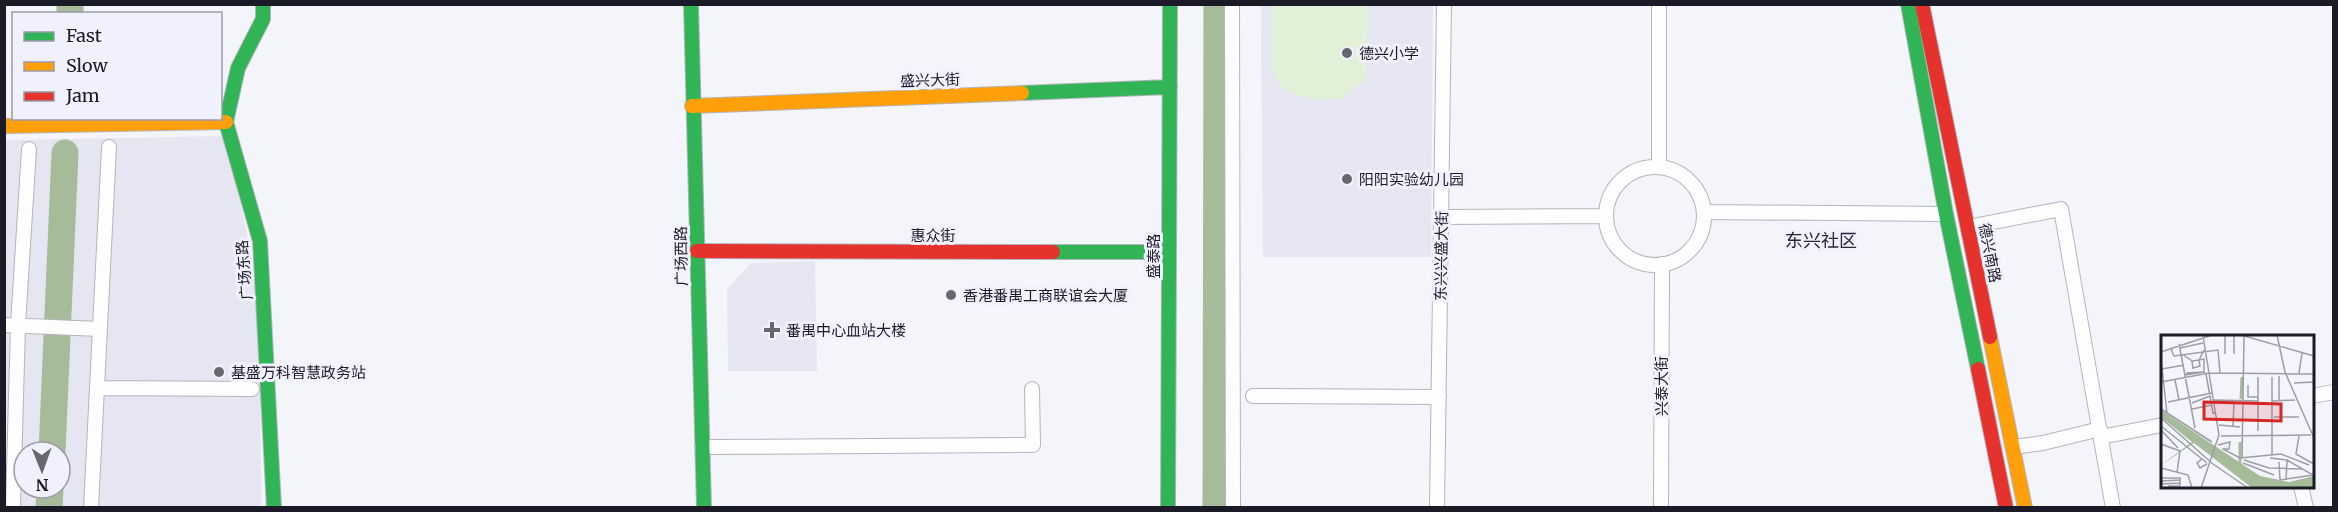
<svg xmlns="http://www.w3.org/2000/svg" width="2338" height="512" viewBox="0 0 2338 512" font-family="Merriweather,'Noto Sans SC',serif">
  <rect width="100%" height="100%" fill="#f4f4fb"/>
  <path fill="#e6e6f2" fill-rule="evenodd" d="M1261 5H1433L1431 257H1263Z
    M226 136 251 253 260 334 261 507H5L4 140ZM24 452H60V488H24Z
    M815 261 817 371H728L727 289 751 263Z"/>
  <path fill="#e0f1d8" d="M1271 5H1368L1366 79 1341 99 1324 100 1304 97 1282 88 1272 68Z"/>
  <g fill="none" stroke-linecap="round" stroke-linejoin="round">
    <path stroke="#a6bb9a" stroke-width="27" d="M70 14V4
      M52 452 65 153
      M49 508 50 488
      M1216 508 1217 4"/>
    <g stroke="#b4b4bd" stroke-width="16">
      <path id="street" d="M1232 4 1233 508
        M1659 167V4
        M1606 216a49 49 0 1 1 98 0a49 49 0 1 1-98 0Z
        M1704 212 1946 214
        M1441 217 1606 216
        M1968 227 2061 209 2113 508
        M4 325 100 329
        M97 388 252 389
        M1253 396 1439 397
        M2312 396 2334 392
        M2101 437 2162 425
        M702 447 1033 445 1032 389
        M2013 447 2043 443 2100 429
        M2301 486 2306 508
        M13 508 18 325 29 149
        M91 508 109 147
        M1437 508 1444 4
        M1661 508 1662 264"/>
    </g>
    <g stroke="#b4b4bd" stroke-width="16">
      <path id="fast" d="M263 4V19L238 68 226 122 260 241 274 508
        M691 4 704 508
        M1908 4 1946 214 1978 369
        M1022 93 1170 87
        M1053 252H1169
        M1168 508 1170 4"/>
    </g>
    <g stroke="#b4b4bd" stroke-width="16">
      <path id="slow" d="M692 106 1022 93
        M4 126 226 122
        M1990 337 2025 508"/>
    </g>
    <g stroke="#b4b4bd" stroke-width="16">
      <path id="jam" d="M1922 4 1990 337
        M697 251 1053 252
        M1978 369 2006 508"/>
    </g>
    <use href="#street" stroke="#fdfdfe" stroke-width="14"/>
    <use href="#fast" stroke="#30b455" stroke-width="14"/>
    <use href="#slow" stroke="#ff9f0a" stroke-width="14"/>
    <use href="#jam" stroke="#e5322d" stroke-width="14"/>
  </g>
  <g fill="#676771" stroke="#f1f1fe" stroke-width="2">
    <circle cx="1347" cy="53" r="6"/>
    <circle cx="1347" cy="179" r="6"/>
    <circle cx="951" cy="295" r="6"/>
    <path d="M769 321h6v6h6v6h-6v6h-6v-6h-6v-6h6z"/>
    <circle cx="219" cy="372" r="6"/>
  </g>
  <g text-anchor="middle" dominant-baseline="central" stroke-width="6" stroke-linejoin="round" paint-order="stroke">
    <g font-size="15" fill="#1b1b27" stroke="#f1f1fe" text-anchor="start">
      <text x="1359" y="53">德兴小学</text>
      <text x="1359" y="179">阳阳实验幼儿园</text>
      <text x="963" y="295">香港番禺工商联谊会大厦</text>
      <text x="786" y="330">番禺中心血站大楼</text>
      <text x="231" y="372">基盛万科智慧政务站</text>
    </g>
    <g font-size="15" fill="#1b1b27" stroke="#f1f1fe">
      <text transform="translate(930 80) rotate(-2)">盛兴大街</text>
      <text x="933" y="235">惠众街</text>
      <text transform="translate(1990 253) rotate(79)">德兴南路</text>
      <text transform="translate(681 256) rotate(-91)">广场西路</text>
      <text transform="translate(1153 256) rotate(-90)">盛泰路</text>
      <text transform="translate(1441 256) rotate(-89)">东兴兴盛大街</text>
      <text transform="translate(244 270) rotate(-95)">广场东路</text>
      <text transform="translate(1661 386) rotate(-90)">兴泰大街</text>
    </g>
    <g font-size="18" fill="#27263d" stroke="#f1f1fe">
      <text x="1821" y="240">东兴社区</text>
    </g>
  </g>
  <g transform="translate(2161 335)">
    <rect width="153" height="153" fill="#f4f4fb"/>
    <path d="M0 75 99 141 128 147 153 141V153H91L33 108 0 130 31 107 0 82Z" fill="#a6bb9a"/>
    <path fill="none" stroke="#a6bb9a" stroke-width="3" d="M80 64 81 42M79 133V107"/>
    <path fill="none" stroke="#9d9da6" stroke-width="1.5" d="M64 0V19M73 0V19M80 0 153 21M116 0 124 37 153 103M18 9 34 93M19 13 42 8M10 14 13 21 57 15 59 38M0 17 51 0M21 19 31 26 32 34M0 24 6 78M31 26 38 25 43 15M32 33 39 31 38 25 43 24V39M1 34 23 30M25 38 43 37M138 38 141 18M45 39 52 78 55 77M24 40 43 37M118 41V66M97 42V96M14 45 18 65M0 47 48 38 153 39M133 48 153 47M87 50V62H97M53 65 97 66M111 66 134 65M7 67 51 58M31 68 49 61M0 74 51 107M31 74 51 70M113 82H138M0 83 52 129 87 153M58 90 79 92M0 91 41 124M72 91 73 66M0 95 17 113M60 101 150 100M138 101 135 119 153 129M0 109 19 116 16 138M57 110 69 107 68 114H61M62 114 79 123 120 119 148 130M111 121V42M81 123 83 2M109 123 126 125 152 140 119 145 118 127M83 125 108 133 141 134M46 128 41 124 36 128 39 133 46 129M82 128 113 140M0 133 27 140 31 153M0 143H19V151H7M125 145 126 125M0 146 19 145M0 149 19 148M40 153 58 100 42 1"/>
    <path fill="#d62828" fill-opacity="0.15" stroke="#d62828" stroke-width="3" d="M43 67 120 69V86L43 84Z"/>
    <rect width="153" height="153" fill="none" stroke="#1b1b27" stroke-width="3"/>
  </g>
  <rect width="2338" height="512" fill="none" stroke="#1b1b27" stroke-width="12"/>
  <rect x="12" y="12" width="210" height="108" fill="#f1f1fe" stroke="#9b9ba8" stroke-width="1.5"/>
  <rect x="24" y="32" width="30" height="9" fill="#30b455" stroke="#9b9ba8" stroke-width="1.5"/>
  <text x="66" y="42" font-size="18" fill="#1b1b27">Fast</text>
  <rect x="24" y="62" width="30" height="9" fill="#ff9f0a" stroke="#9b9ba8" stroke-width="1.5"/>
  <text x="66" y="72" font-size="18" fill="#1b1b27">Slow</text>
  <rect x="24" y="92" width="30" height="9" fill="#e5322d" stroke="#9b9ba8" stroke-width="1.5"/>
  <text x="66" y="102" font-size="18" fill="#1b1b27">Jam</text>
  <g transform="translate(42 470) rotate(179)"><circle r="28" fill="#f1f1fe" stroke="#9b9ba8" stroke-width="1.5"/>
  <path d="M0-4.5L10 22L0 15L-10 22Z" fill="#676771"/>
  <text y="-9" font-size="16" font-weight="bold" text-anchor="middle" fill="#1b1b27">N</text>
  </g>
</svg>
